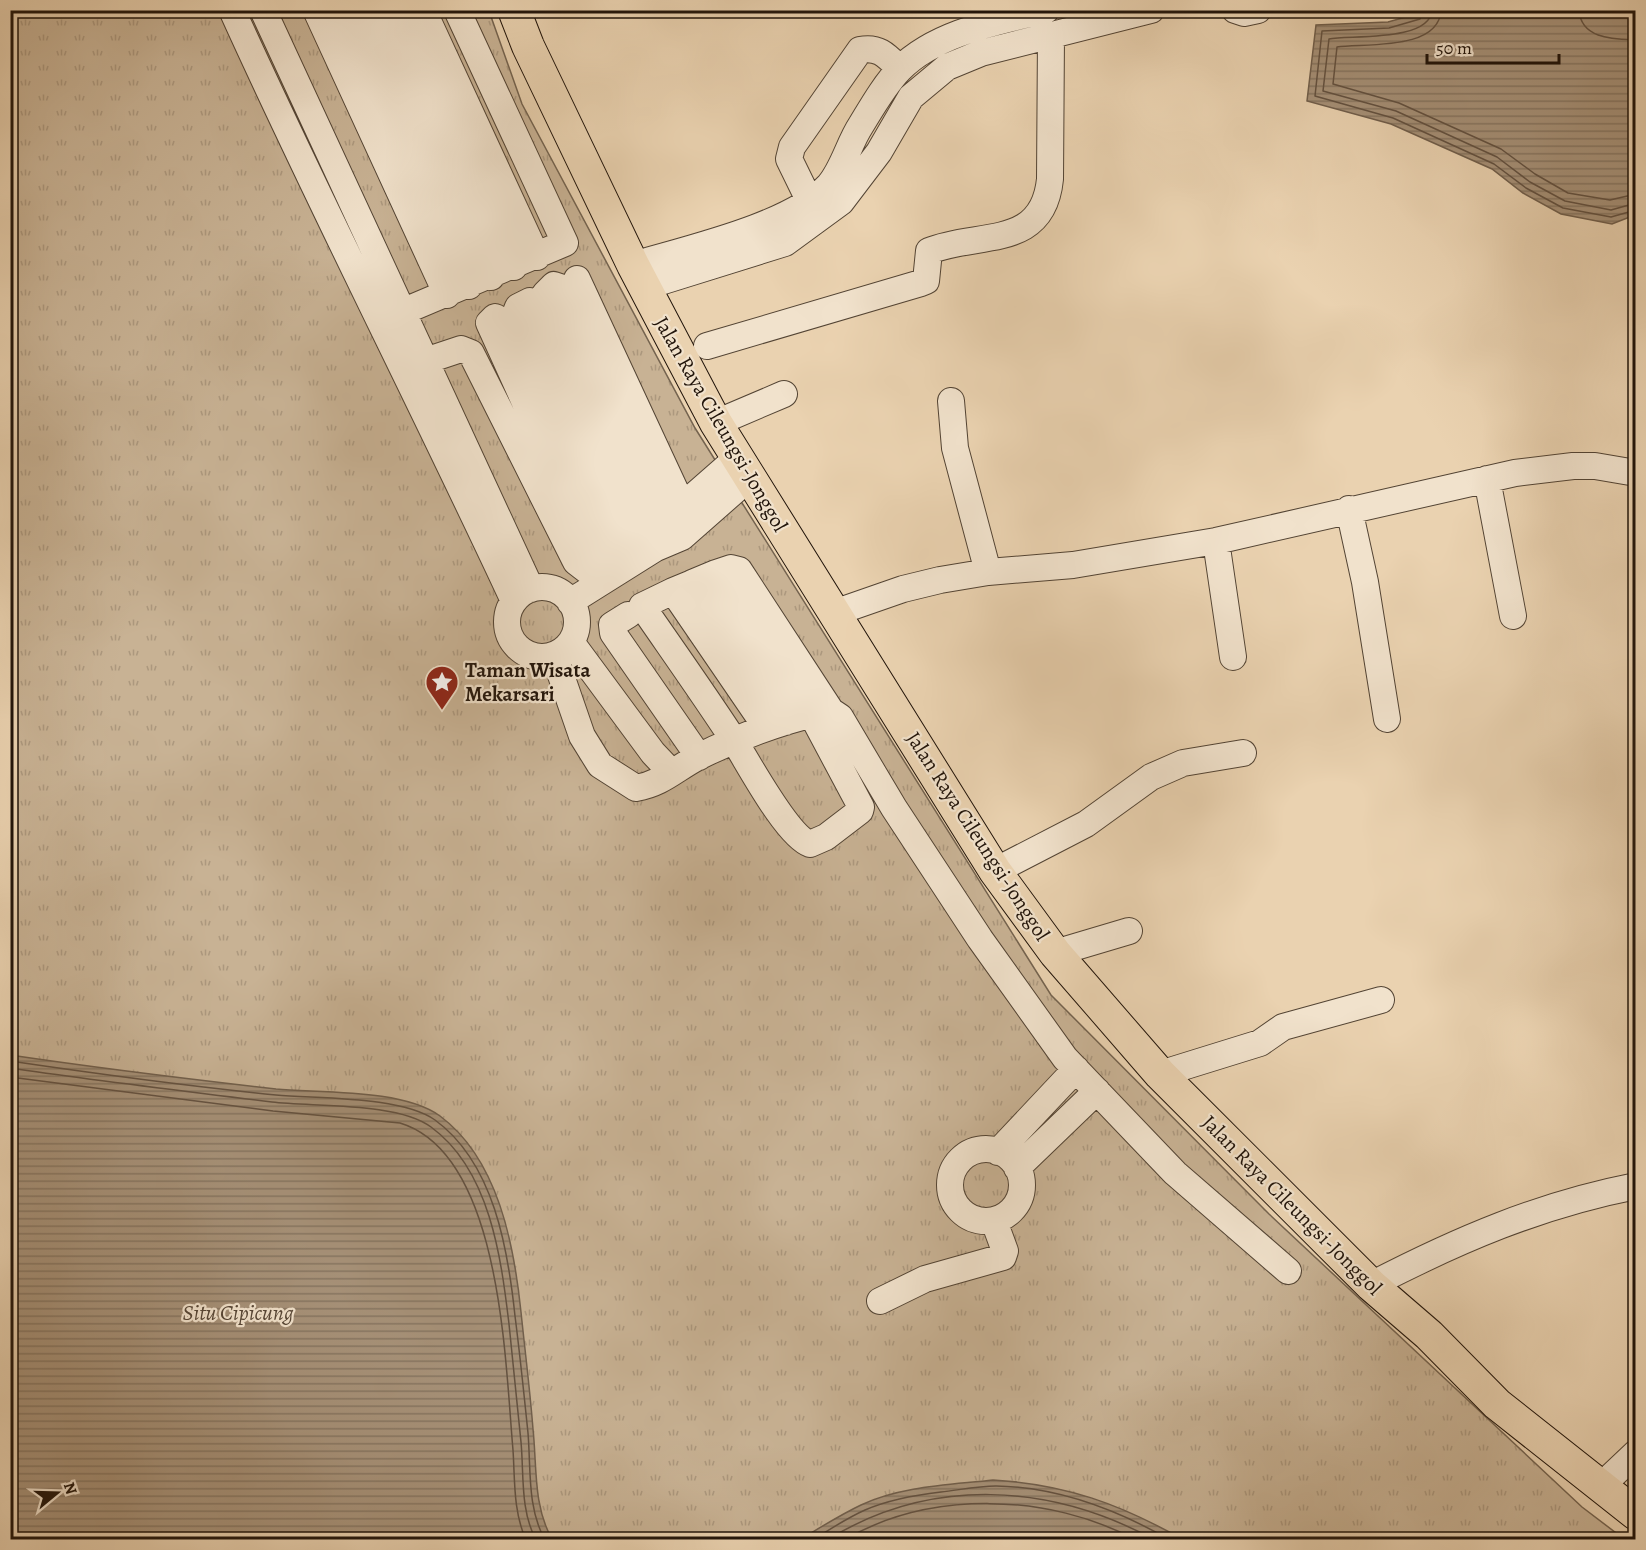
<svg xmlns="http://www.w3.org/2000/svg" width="1646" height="1550" viewBox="0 0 1646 1550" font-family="Alegreya,serif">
  <defs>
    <pattern id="park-tufts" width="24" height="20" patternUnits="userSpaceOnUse" patternTransform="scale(1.5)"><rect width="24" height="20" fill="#c8b294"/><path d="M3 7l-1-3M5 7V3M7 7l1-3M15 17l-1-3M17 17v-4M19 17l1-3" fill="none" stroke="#ac987e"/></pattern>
    <pattern id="water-rules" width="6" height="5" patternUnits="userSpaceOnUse" patternTransform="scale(1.5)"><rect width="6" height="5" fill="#a69178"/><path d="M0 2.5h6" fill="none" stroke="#877561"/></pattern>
  </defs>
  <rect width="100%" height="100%" fill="#ead2b0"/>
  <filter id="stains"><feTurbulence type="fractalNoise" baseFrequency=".00333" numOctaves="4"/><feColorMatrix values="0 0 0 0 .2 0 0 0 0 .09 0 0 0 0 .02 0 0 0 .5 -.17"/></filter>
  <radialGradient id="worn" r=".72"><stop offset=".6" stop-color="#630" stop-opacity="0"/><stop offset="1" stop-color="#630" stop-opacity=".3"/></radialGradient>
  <path fill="url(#park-tufts)" stroke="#74634f" stroke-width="1.5" d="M11 10 489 11 522 104 695 428 1051 995 1269 1214 1582 1507 1624 1539 11 1540Z"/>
  <path fill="url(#water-rules)" stroke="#715f4c" stroke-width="1.5" d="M1427 11 1578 10 1635 17V215L1612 224 1561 214 1523 193 1492 169 1391 124 1307 101 1316 25 1388 22Z
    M10 1055C98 1068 188 1079 276 1089 322 1093 403 1089 440 1116 498 1159 514 1244 521 1312 525 1351 530 1390 533 1429 537 1466 533 1506 552 1539H11Z
    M993 1480C1065 1484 1120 1504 1182 1539H801C821 1527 840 1515 861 1505 902 1486 950 1485 993 1480Z"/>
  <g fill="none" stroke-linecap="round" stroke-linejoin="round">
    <path stroke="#645241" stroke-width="1.5" d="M1424 10 1420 19 1389 28 1322 31 1315 96 1393 118 1494 164 1526 188 1563 208 1611 217 1636 210
      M1432 10C1430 42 1351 35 1329 39L1323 91 1396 111 1497 157 1530 182 1565 201 1611 210 1636 203
      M1441 10C1439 51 1365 43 1337 47L1333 84 1399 103 1501 149 1535 174 1568 193 1610 200 1636 194
      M1579 10C1581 39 1613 39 1636 40
      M10 1061C98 1074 187 1086 276 1095 319 1099 400 1096 435 1120 494 1163 508 1249 515 1316 520 1355 524 1394 528 1433 531 1469 527 1508 545 1540
      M10 1068C97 1081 185 1091 272 1102 314 1107 398 1102 431 1127 490 1170 501 1257 509 1324 513 1364 517 1403 521 1442 524 1474 520 1510 536 1540
      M10 1077 273 1111 400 1123C502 1154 505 1362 513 1450 515 1480 513 1511 526 1540
      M813 1540C830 1529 847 1518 865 1510 888 1500 915 1495 941 1492 959 1490 978 1486 996 1486 1058 1487 1116 1509 1170 1540
      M827 1540C931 1476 1050 1483 1155 1540
      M844 1540C930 1490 1049 1493 1136 1540"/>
    <g stroke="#534434" stroke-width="28">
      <path id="minor" d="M232 10C322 209 422 403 514 601
        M263 10 531 589
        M316 10 447 295
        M342 10 469 286
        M369 10 491 277
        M396 10 514 267
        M423 10 537 257
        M1235 10 1244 13 1258 10
        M809 200 789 159 792 147 860 50C879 46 887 56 900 69
        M633 265C686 249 791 226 829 185 843 169 849 143 861 125 872 107 885 84 900 69 937 32 997 22 1046 10
        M644 287 785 243 841 202 879 152 911 97 947 67 981 53 1151 10
        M402 312 565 243 457 10
        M707 346 921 283 926 281 929 251C977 231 1043 251 1050 179L1051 35
        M425 361 461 349 471 353 576 562 589 572 600 568 489 323 495 317 506 323 618 558 630 548 516 312 518 307 530 301 541 312 641 534 649 520 544 300 545 294 554 285 563 288 658 500 676 492 577 279
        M951 401 955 448 988 572
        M716 423 784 394
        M1487 479 1513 616
        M1349 509 1365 582 1387 719
        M1216 541 1233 657
        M656 548 664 522 737 458
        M716 573 692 583 786 722
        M690 584 673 591 766 727
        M507 622a35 35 0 1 1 70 0a35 35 0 1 1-70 0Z
        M673 591 642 606C673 651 705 696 735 742 749 764 787 836 810 844L826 837 860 811 861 807 812 715 716 573 731 568 739 570 831 711 840 717 894 808 980 939 1065 1058 1175 1173 1288 1271
        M570 602 656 548 682 537 749 478
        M834 613 903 589 940 580 988 572 1073 565 1216 541 1515 473 1573 466H1595L1636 473
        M628 615 612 625 613 633 699 757
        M571 642 653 753 671 772
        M554 655 582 736 600 765 636 788C663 783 675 769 698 757 738 737 782 721 825 711
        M995 871 1086 824 1151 777 1183 763 1243 753
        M1055 953 1129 931
        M1160 1074 1260 1043 1283 1027 1381 1000
        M950 1185a36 36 0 1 1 72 0a36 36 0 1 1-72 0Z
        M998 1152 1076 1069
        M1017 1168 1097 1091
        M1371 1285C1458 1240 1539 1205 1636 1186
        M880 1301 925 1279 1003 1257 1005 1251 994 1221
        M1600 1487 1636 1453"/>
    </g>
    <g stroke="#21140a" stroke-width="34">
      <path id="major" d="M514 10 528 46 633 265 716 423 995 871 1055 953 1160 1074 1371 1285 1429 1335 1497 1404 1636 1514"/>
    </g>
    <use href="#minor" stroke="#f1e2cc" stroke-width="26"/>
    <use href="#major" stroke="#ead2b0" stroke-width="32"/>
  </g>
  <defs>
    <g id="sight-pin" transform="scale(1.725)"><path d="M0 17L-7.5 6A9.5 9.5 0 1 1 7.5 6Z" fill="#8f2418" stroke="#f1e2cc"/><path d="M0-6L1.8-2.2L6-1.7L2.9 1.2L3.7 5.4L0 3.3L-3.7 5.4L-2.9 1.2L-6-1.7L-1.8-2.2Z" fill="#fff"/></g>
  </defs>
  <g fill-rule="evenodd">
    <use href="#sight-pin" x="442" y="682"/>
  </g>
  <g text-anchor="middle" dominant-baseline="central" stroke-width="4.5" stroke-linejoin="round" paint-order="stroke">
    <g font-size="21" fill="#21140a" stroke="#f1e2cc">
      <text transform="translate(721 424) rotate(60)">Jalan Raya Cileungsi-Jonggol</text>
      <text transform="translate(978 836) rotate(57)">Jalan Raya Cileungsi-Jonggol</text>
      <text transform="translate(1292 1205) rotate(45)">Jalan Raya Cileungsi-Jonggol</text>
    </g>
    <g font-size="21" font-weight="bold" fill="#21140a" stroke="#f1e2cc" text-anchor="start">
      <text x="465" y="670">Taman Wisata<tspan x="465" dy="24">Mekarsari</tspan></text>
    </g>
    <g font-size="22" font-style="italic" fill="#564636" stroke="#f1e2cc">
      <text x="238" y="1313">Situ Cipicung</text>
    </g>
  </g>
  <rect width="1646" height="1550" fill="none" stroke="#ead2b0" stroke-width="36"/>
  <rect x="12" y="12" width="1622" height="1526" fill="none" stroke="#21140a" stroke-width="3"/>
  <rect x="18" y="18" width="1610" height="1514" fill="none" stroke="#21140a" stroke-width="1.5"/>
  <g transform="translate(57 1493) rotate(71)" stroke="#f1e2cc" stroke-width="4.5" paint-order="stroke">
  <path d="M0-4.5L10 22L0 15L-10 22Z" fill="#21140a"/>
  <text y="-9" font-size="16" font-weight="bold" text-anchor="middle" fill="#21140a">N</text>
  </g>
  <path d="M1427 54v9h132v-9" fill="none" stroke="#21140a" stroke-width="3"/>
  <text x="1436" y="54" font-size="18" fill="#21140a" stroke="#f1e2cc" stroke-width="4.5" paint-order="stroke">50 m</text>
  <rect width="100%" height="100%" filter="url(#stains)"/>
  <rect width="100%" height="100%" fill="url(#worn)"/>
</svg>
